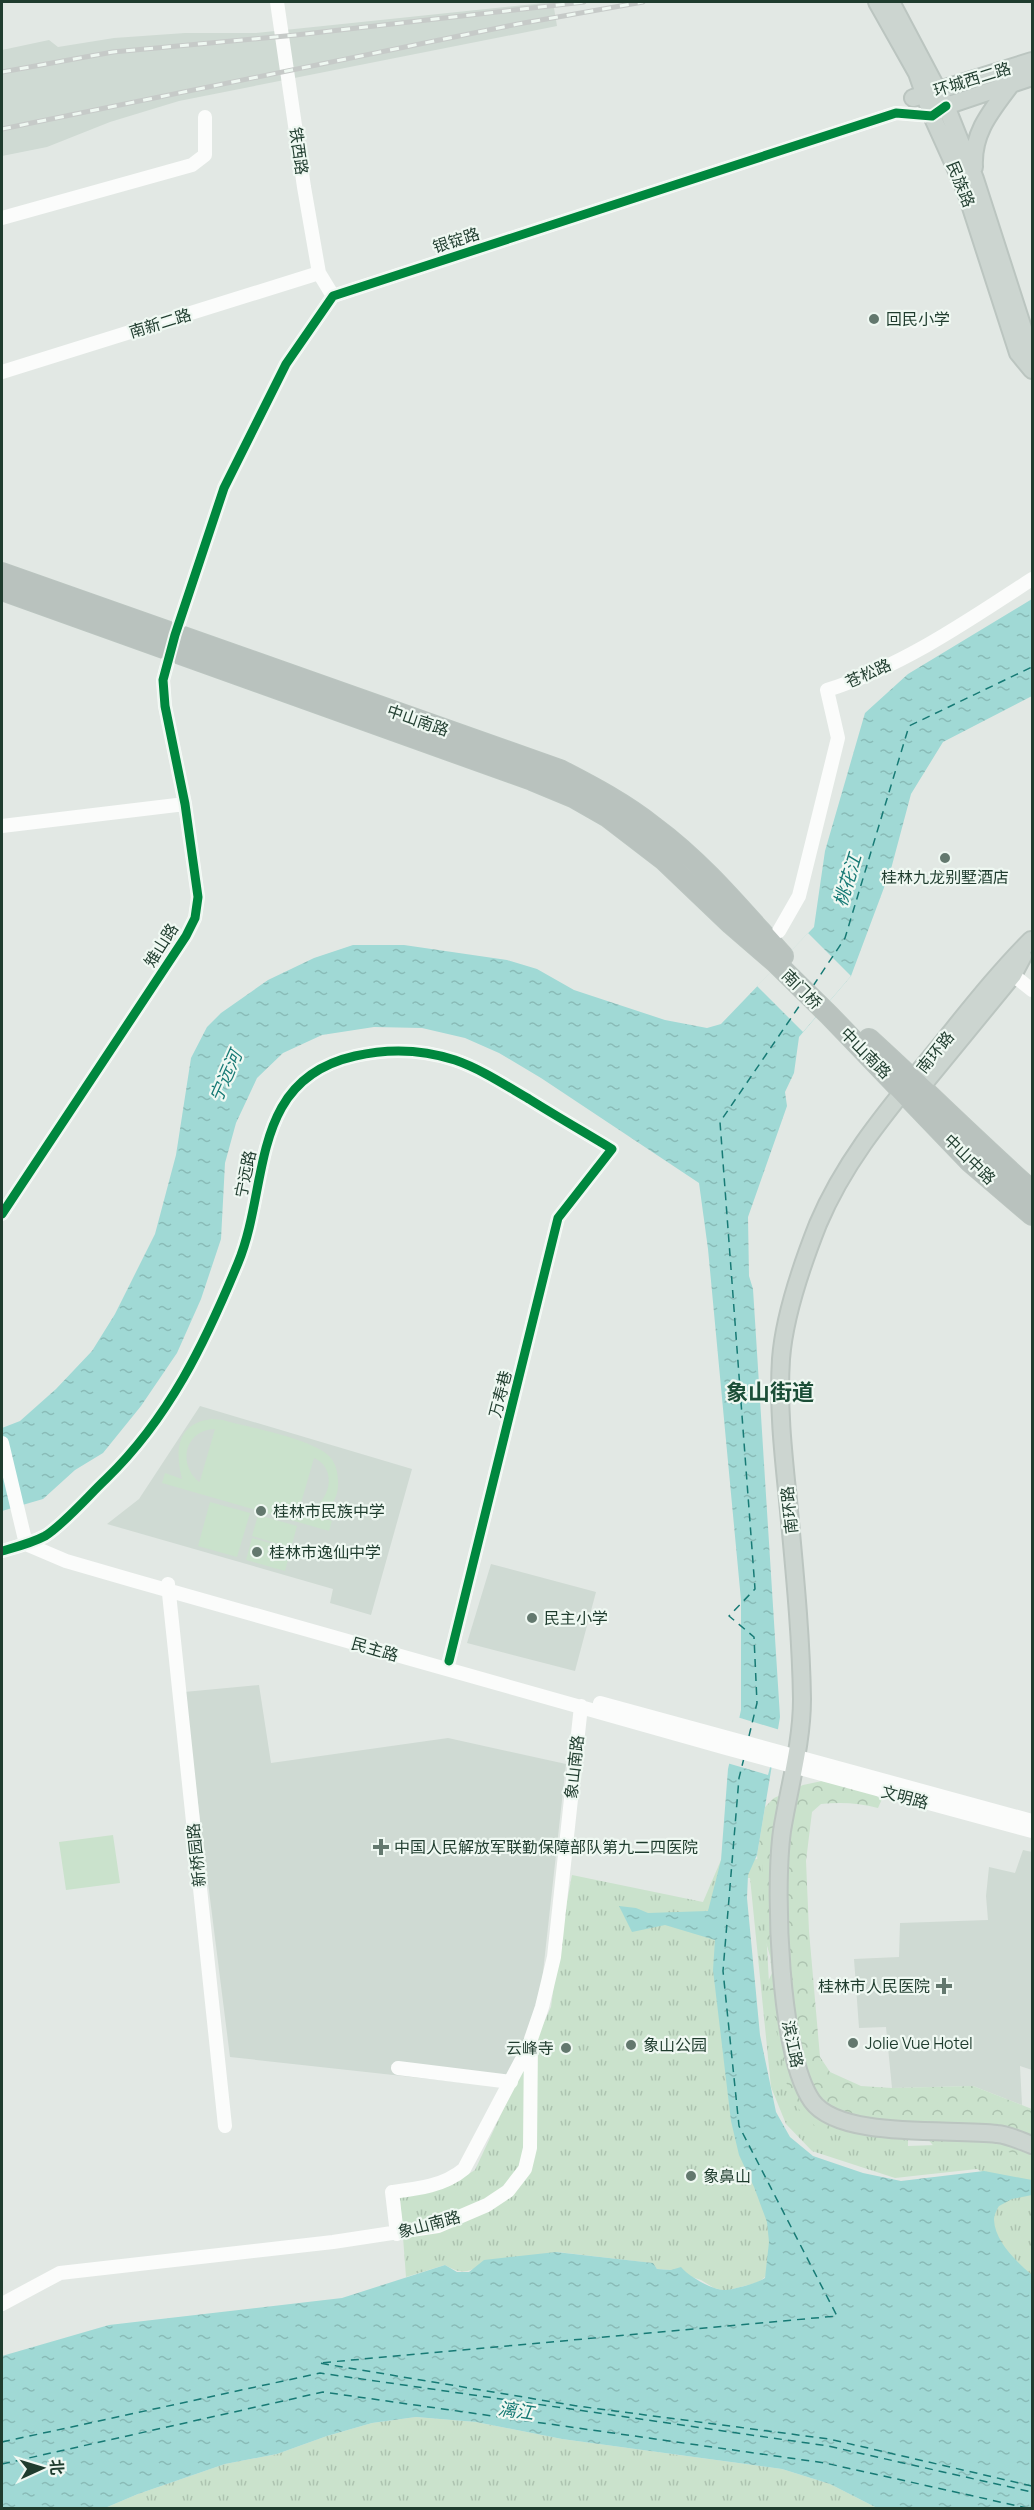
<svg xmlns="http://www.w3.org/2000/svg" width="1034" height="2510" viewBox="0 0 1034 2510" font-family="Manrope,'Noto Sans SC',sans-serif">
  <defs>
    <pattern id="forest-crowns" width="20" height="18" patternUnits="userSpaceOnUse" patternTransform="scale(1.5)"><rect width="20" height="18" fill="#cae2cc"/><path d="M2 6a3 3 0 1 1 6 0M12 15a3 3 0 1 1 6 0" fill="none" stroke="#adc3b0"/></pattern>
    <pattern id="park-tufts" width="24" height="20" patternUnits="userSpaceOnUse" patternTransform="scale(1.5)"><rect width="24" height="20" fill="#cae2cc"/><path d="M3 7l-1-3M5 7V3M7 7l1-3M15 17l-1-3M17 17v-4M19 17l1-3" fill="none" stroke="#adc3b0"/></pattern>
    <pattern id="water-ripples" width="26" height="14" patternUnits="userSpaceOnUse" patternTransform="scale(1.5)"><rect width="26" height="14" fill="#a0d9d5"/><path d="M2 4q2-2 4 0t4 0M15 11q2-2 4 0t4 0" fill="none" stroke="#89bbb7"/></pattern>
  </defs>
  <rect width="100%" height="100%" fill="#e2e8e4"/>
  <path fill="#cfdad3" d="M553 2 557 26 179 101 110 122 47 147 2 156V50L49 40 58 47 114 38 185 33H256Z
    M200 1406 412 1469 371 1615 330 1603 333 1589 107 1524 139 1499Z
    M491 1564 596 1592 575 1671 467 1643Z
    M259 1685 271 1763 448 1738 566 1764 542 1981 529 2029 503 2087 230 2057 184 1692Z
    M1023 1850 1032 1852V2070L1020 2066 1022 2105 973 2086 892 2088 886 2027 859 2028 854 1959 899 1957 900 1923 988 1920 986 1896 989 1867 1015 1873Z"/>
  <path fill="#cae2cc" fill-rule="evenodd" d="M212 1419 223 1420C250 1428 310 1438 329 1456 336 1463 338 1473 338 1482 339 1499 330 1508 318 1517L332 1521 329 1531 162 1483 165 1473 182 1479C175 1451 176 1423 212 1419ZM215 1429 200 1481 199 1482C177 1464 185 1430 215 1429ZM314 1458C340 1469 329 1509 302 1511L299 1510Z
    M210 1502 250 1513 237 1557 198 1546Z
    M258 1515 297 1526 291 1548 252 1536Z
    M252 1538 291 1549 285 1571 246 1560Z
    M113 1835 120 1883 66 1890 59 1842Z"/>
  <path fill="url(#forest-crowns)" d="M822 1781 869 1792 882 1799 878 1808C859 1803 841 1802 821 1804L812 1812 806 1861 809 1931 820 2057 830 2072 861 2086 892 2088 973 2086 1032 2109V2168L938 2151 925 2136H889L887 2147 810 2140 784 2084 765 1988 772 1973 770 1956 763 1932 757 1855 765 1807 774 1798 803 1785Z"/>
  <path fill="url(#park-tufts)" d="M762 1859 769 1983 786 2082 796 2106 815 2126 839 2136 908 2138V2146L964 2144 994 2147 1032 2160V2285L1008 2263 983 2214 1003 2184 977 2169 895 2178 812 2151 786 2124 771 2087 750 1878H724L778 2235 765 2277 759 2282 726 2291 714 2288 701 2280 671 2270 657 2269 652 2263 557 2252 480 2265C467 2274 459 2273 445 2265L406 2277 400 2197 449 2186 475 2170 551 2007 561 1933 572 1875 703 1902 721 1860Z
    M416 2417 476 2422 562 2439 782 2469 830 2484 877 2508H105L138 2494 225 2464 277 2454 327 2436 372 2423Z"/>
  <path fill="url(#water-ripples)" d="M1032 599V696L943 742 911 794 891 869 851 976 799 1037 794 1073 785 1092 787 1106 748 1217 749 1276 753 1289 780 1717 757 1855 748 1875 747 1898 760 2035 776 2112 790 2137 813 2156 863 2173 901 2181 984 2171 1032 2180V2195L1012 2199 999 2206C997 2209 994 2215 994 2220 995 2242 1017 2262 1032 2275V2508H877L830 2484 782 2469 562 2439 476 2422 416 2417 372 2423 327 2436 277 2454 225 2464 138 2494 105 2508H2V2356L109 2325 342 2298 445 2265 457 2272H469L484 2260 556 2252 653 2263 657 2269 671 2270 681 2267C688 2276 711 2289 723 2290 730 2291 760 2282 765 2278L769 2242 767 2222 754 2187 739 2155 731 2121 713 1970 715 1940 665 1925 632 1932 619 1906 636 1908 648 1913 708 1911 721 1860 728 1769 741 1710V1600L708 1249 699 1183 541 1078 499 1053 465 1038 422 1028 374 1027 322 1035 283 1053 257 1078 236 1123 225 1163 221 1239 201 1299 177 1353 141 1406 103 1453 75 1470 43 1499 2 1511V1428L20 1421 56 1389 92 1351 115 1314 155 1234 176 1155 191 1058 207 1027 221 1013 268 980 314 958 353 945H404L507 960 537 969 574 990 665 1020 707 1028 721 1024 814 927 825 851 865 713 908 674Z"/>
  <path fill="#e2e8e4" d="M808 933 851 976 803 1032 757 986Z
    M737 1717 780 1730 768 1775 727 1763Z"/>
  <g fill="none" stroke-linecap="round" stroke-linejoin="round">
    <path stroke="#177a75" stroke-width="1.5" stroke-dasharray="8 6" stroke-linecap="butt" d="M813 986 845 938 909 726 1032 667
      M749 1736 757 1703 754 1637 729 1616 755 1589 720 1122 802 1002
      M744 1758 739 1778 723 1971 739 2126 837 2316 319 2363 577 2406 829 2439 1032 2486
      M2 2442 320 2373 828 2446 1032 2492
      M2 2464 323 2392 825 2463 1027 2508"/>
    <g stroke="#bbc5c0" stroke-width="20">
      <path id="major" d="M877 2 917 73 932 116 965 189 1018 353 1032 370
        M891 2 946 106 975 179 1030 350 1032 367
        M913 98 1032 61
        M946 106 1032 77
        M974 167C972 132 992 110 1012 83
        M1031 940C994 977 963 1018 930 1058 887 1111 845 1160 818 1224 803 1262 784 1318 781 1359 778 1406 783 1452 788 1500 794 1566 801 1632 802 1699 802 1744 789 1787 782 1831 774 1889 779 2054 812 2101 840 2140 952 2128 997 2134 1009 2135 1021 2141 1032 2145
        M914 1096 1013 975 1023 956"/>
    </g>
    <g stroke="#bbc5c0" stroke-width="22">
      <path id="highway" d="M2 573 560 770C593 787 625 804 654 827 703 863 742 911 783 956
        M2 590 532 780 573 797 608 817 664 860 731 924 775 962 829 1015 970 1162 1032 1215
        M869 1039C924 1089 977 1142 1032 1191"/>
    </g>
    <path stroke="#fbfcfb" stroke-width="14" d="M277 2 304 187 319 273 333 296
      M2 218 192 165 205 155V117
      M2 372 319 273
      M2 826 185 804
      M779 931 799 896 838 738 827 690C901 667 968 621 1032 579
      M1013 975 1032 990
      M2 1214 186 936 195 918 198 897 185 804 165 706 163 680 175 635 224 488 286 364 333 296 896 113 932 116 939 111
      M2 1443 26 1544
      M26 1544 66 1561 135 1581 726 1748 1032 1831
      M2 1551C16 1547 32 1543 45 1536 62 1526 90 1494 106 1479 169 1418 205 1343 238 1263 270 1186 248 1080 355 1056 390 1048 421 1049 455 1060 481 1069 505 1085 529 1099 556 1116 584 1132 612 1149L558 1218 449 1661
      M168 1584 225 2126
      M600 1703 1032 1821
      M398 2068 511 2082
      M397 2234 392 2192C417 2189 444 2186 464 2169L529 2046
      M2 2304 60 2273 333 2242 438 2226 487 2205 508 2191 525 2169 530 2148 531 2039 542 2007 554 1957 581 1706"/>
    <use href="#major" stroke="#ccd5d0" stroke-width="16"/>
    <use href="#highway" stroke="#b9c2be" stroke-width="20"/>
    <g stroke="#c6cac8" stroke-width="5">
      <path id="rail" d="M2 72 113 52 296 35 584 2
        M2 129 518 24 643 2"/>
    </g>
    <use href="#rail" stroke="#eff8f2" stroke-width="3" stroke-dasharray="9" stroke-linecap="butt"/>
    <g stroke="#eff8f2" stroke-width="13">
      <path id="cycleway" d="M2 1214 186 936 195 918 198 897 185 804 165 706 163 680 175 635 224 488 286 364 333 296 896 113 932 116 946 106
        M2 1551C16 1547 32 1543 45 1536 62 1526 90 1494 106 1479 169 1418 205 1343 238 1263 270 1186 248 1080 355 1056 390 1048 421 1049 455 1060 481 1069 505 1085 529 1099 556 1116 584 1132 612 1149L558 1218 449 1661"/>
    </g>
    <use href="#cycleway" stroke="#00873e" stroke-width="9"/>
  </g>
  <g fill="#63786e" stroke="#eff8f2" stroke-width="2">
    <circle cx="874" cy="319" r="6"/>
    <circle cx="945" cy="858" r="6"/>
    <circle cx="261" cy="1511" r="6"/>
    <circle cx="257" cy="1552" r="6"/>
    <circle cx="532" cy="1618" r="6"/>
    <path d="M378 1838h6v6h6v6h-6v6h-6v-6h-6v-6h6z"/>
    <path d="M941 1977h6v6h6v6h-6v6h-6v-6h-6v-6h6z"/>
    <circle cx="853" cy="2043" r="6"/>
    <circle cx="631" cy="2045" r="6"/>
    <circle cx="566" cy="2048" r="6"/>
    <circle cx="691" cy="2176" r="6"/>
  </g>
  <g text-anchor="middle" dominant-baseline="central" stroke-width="4.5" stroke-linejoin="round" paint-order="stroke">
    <g font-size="16" fill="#1f3c2e" stroke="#eff8f2">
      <text transform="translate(972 79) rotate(-17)">环城西二路</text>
      <text transform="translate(299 151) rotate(82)">铁西路</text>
      <text transform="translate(961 184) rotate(68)">民族路</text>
      <text transform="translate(456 240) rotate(-18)">银锭路</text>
      <text transform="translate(160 323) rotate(-17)">南新二路</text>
      <text transform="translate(868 673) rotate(-24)">苍松路</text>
      <text transform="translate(418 720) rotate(19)">中山南路</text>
      <text transform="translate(161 945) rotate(-58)">雉山路</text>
      <text transform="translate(802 989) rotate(45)">南门桥</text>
      <text transform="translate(935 1052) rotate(-51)">南环路</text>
      <text transform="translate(866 1053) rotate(45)">中山南路</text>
      <text transform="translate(970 1159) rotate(44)">中山中路</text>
      <text transform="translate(245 1174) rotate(-78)">宁远路</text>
      <text transform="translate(500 1394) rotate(-76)">万寿巷</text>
      <text transform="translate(789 1510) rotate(-96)">南环路</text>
      <text transform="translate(375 1649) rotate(16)">民主路</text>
      <text transform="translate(574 1767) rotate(-84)">象山南路</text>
      <text transform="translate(905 1797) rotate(15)">文明路</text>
      <text transform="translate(196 1855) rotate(-96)">新桥园路</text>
      <text transform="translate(793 2044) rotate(78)">滨江路</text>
      <text transform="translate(429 2224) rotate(-15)">象山南路</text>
    </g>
    <g font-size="16" fill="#1f3c2e" stroke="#eff8f2" text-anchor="start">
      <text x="886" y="319">回民小学</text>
      <text x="945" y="877" text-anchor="middle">桂林九龙别墅酒店</text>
      <text x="273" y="1511">桂林市民族中学</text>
      <text x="269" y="1552">桂林市逸仙中学</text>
      <text x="544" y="1618">民主小学</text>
      <text x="394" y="1847">中国人民解放军联勤保障部队第九二四医院</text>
      <text x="930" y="1986" text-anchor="end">桂林市人民医院</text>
      <text x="865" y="2043">Jolie Vue Hotel</text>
      <text x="643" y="2045">象山公园</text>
      <text x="554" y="2048" text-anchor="end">云峰寺</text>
      <text x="703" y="2176">象鼻山</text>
    </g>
    <g font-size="18" font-style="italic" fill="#177a75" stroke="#eff8f2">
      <text transform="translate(847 880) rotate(-73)">桃花江</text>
      <text transform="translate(225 1076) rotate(-66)">宁远河</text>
      <text transform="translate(516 2410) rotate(8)">漓江</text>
    </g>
    <g font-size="22" font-weight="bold" fill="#1b4e37" stroke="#eff8f2">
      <text x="770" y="1392">象山街道</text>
    </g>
  </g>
  <rect width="1034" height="2510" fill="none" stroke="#1f3c2e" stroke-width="6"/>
  <g transform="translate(42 2468) rotate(86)" stroke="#eff8f2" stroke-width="4.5" paint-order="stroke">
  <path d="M0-4.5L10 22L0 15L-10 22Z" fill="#1f3c2e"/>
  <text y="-9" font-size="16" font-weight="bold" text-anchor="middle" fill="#1f3c2e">北</text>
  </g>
</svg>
